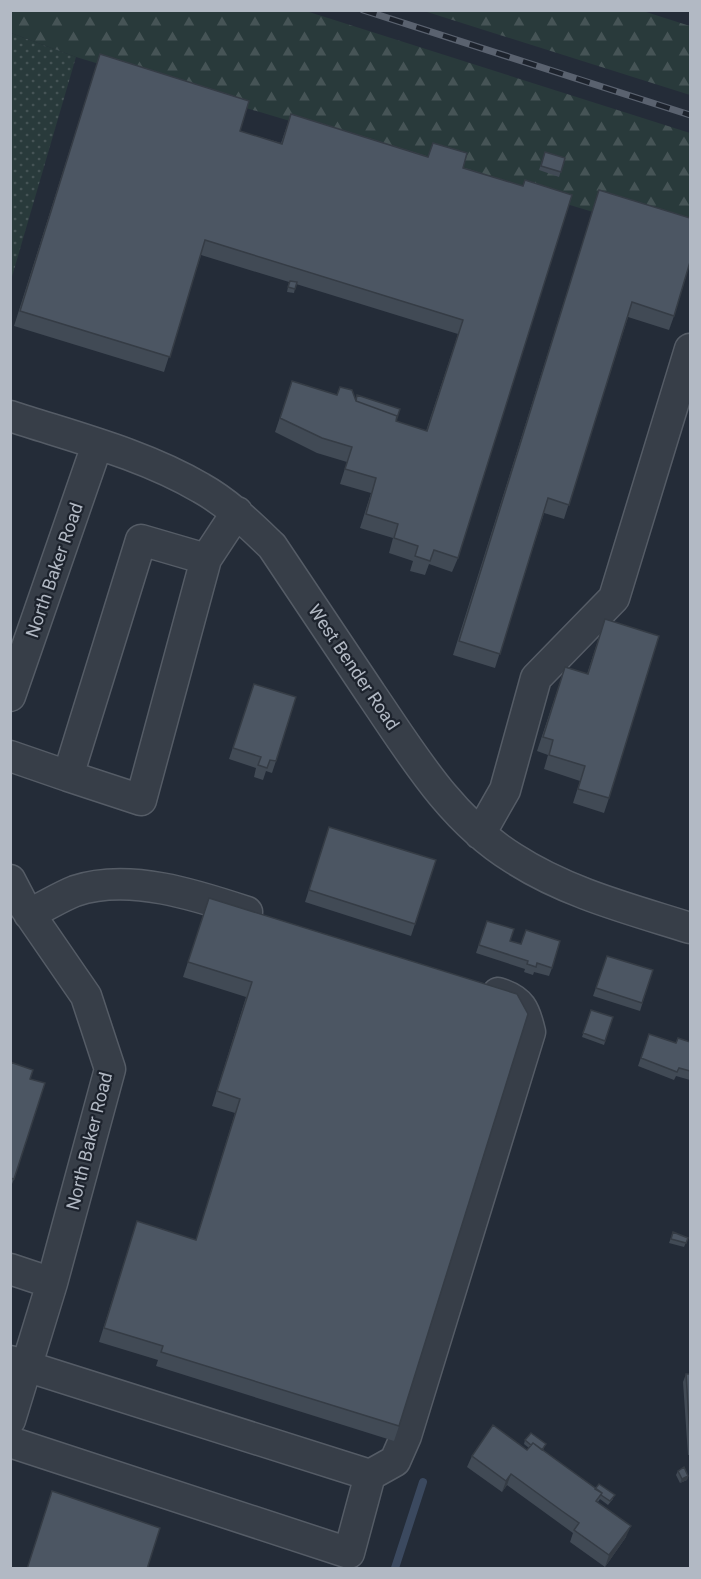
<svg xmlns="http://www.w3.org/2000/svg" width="701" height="1579" viewBox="0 0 701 1579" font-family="Roboto,sans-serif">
  <defs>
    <pattern id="green-dots" width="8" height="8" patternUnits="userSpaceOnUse" patternTransform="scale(1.5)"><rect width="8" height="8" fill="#293a3b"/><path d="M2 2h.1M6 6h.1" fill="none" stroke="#465456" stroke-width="1.8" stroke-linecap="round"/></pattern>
    <pattern id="forest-firs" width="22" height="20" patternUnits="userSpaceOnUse" patternTransform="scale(1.5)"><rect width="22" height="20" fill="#293a3b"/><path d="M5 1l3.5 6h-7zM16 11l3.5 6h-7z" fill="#465456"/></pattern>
  </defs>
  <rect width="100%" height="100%" fill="#242c38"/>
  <path fill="url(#green-dots)" d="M11 33 76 57 11 280Z"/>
  <path fill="url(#forest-firs)" d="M10 11H306L690 133V241L76 57 11 33Z
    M424 11H643L690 26V95Z"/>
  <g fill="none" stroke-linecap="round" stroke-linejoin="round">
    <path stroke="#3b495f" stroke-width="8" d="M395 1568 423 1482"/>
    <g stroke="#555c66" stroke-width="33">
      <path id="minor" d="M10 416C74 437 143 454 201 488 228 503 250 525 272 546 305 596 338 645 371 694 412 754 450 819 513 858 567 893 630 909 690 928
        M10 696 97 445
        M10 756 68 776 141 540 206 559 237 512
        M68 776 141 800 206 559
        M480 834 505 790 536 678 614 598 690 349
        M10 880 22 903 86 996 110 1069 52 1283 10 1420
        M29 914C44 907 60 897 75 891 129 873 196 895 247 912
        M10 1269 52 1283
        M10 1361 370 1475 349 1553 10 1442
        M370 1475 395 1461 406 1436 530 1032C525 1010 521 1000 498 993"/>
    </g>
    <use href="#minor" stroke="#373e48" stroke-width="30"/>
    <g stroke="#5a626f" stroke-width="7">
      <path id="rail" d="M363 10 690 115"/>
    </g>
    <use href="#rail" stroke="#1d232d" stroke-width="4.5" stroke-dasharray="14" stroke-linecap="butt"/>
  </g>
  <path fill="#414a55" d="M100 54 240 131 281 143 291 114 523 186 458 558 452 572 429 564 425 575 410 571 413 561 389 553 393 538 360 528 371 493 340 484 347 462 317 453 275 432 292 381 355 400 396 421 426 431 458 334 296 284 294 293 287 292 289 282 201 255 164 372 14 326Z
    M545 152 565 158 559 177 539 170Z
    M599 190 674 316 669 330 628 317 564 519 544 513 495 668 453 655Z
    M605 619 609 798 604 813 573 803 580 781 544 769 548 755 537 751 565 667 587 674Z
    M254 684 276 761 272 773 266 771 263 780 254 777 256 768 229 759Z
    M329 827 415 924 411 936 305 902Z
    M209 898 517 994 399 1426 394 1441 156 1366 158 1360 99 1342 137 1221 196 1240 235 1113 212 1106 246 997 183 977Z
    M484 929 510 941 552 968 549 976 534 972 533 975 524 972 525 969 476 953Z
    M607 956 653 970 640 1011 593 996Z
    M591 1010 613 1017 604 1045 582 1037Z
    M649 1034 676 1043 690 1042V1080L676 1076 674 1080 638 1066Z
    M10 1062 14 1179 10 1189Z
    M673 1232 688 1238 684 1247 669 1243Z
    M686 1374H690V1455H688L683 1382Z
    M525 1440 544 1448 543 1450 595 1489 613 1499 608 1505 600 1499 598 1502 626 1537 605 1567 570 1542 573 1533 507 1485 502 1492 467 1467 472 1456 527 1450 529 1448 524 1444Z
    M678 1471 688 1476 687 1480 680 1483 676 1475Z"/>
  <path fill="#353c45" d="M511 1474 507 1485 502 1492 506 1481Z
    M688 1476 687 1480 680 1483 682 1479Z
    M631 1526 626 1537 605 1567 609 1555Z"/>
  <path fill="#4c5663" stroke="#353c45" stroke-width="1.5" d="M100 54 249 101 240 131 282 144 291 114 428 157 433 143 467 153 463 168 523 186 525 180 572 195 458 558 434 550 430 561 415 556 418 546 394 538 398 524 366 514 376 478 345 469 352 447 322 438 280 418 292 381 337 395 340 387 352 390 356 401 397 416 396 421 427 431 463 320 205 240 170 357 20 311Z
    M545 152 565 158 561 172 541 166Z
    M599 190 690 218V262L674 316 632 302 569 505 548 498 500 654 459 641Z
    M290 281 297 282 295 289 288 287Z
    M357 395 400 409 396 421 397 416 356 401Z
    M605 619 659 636 609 798 578 789 585 766 549 755 553 740 543 737 565 667 588 674Z
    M254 684 296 697 276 761 270 760 267 768 258 765 261 757 233 748Z
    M329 827 436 860 415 924 309 890Z
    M209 898 517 994 528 1014 399 1426 161 1352 163 1346 104 1328 137 1221 196 1240 240 1099 217 1091 252 982 188 962Z
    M487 921 514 929 510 941 521 944 526 930 560 941 552 968 537 963 536 967 527 964 528 961 479 945Z
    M607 956 653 970 642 1003 596 988Z
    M591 1010 613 1017 605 1041 583 1033Z
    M649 1034 676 1043 678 1038 690 1042V1071L679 1068 677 1072 641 1058Z
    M10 1062 33 1070 30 1079 45 1083 14 1179 10 1178Z
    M673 1232 688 1238 686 1243 671 1239Z
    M686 1374H690V1437Z
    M493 1425 527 1450 533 1443 602 1493 596 1501 631 1526 609 1555 574 1530 579 1523 562 1511 511 1474 506 1481 472 1456Z
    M531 1433 546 1444 542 1450 533 1443 531 1445 525 1440Z
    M684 1467 688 1476 682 1479 678 1471Z
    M599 1484 615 1495 610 1501 601 1495 602 1493 595 1489Z
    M52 1491 160 1528 147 1569H27Z"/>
  <g text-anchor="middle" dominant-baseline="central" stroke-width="4.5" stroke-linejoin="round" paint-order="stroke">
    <g font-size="18" fill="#b2b9c4" stroke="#1d232d">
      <text transform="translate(54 570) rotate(-71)">North Baker Road</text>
      <text transform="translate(354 667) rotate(56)">West Bender Road</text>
      <text transform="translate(89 1141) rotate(-76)">North Baker Road</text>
    </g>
  </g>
  <rect width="701" height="1579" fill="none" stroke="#b2b9c4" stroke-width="24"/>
</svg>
